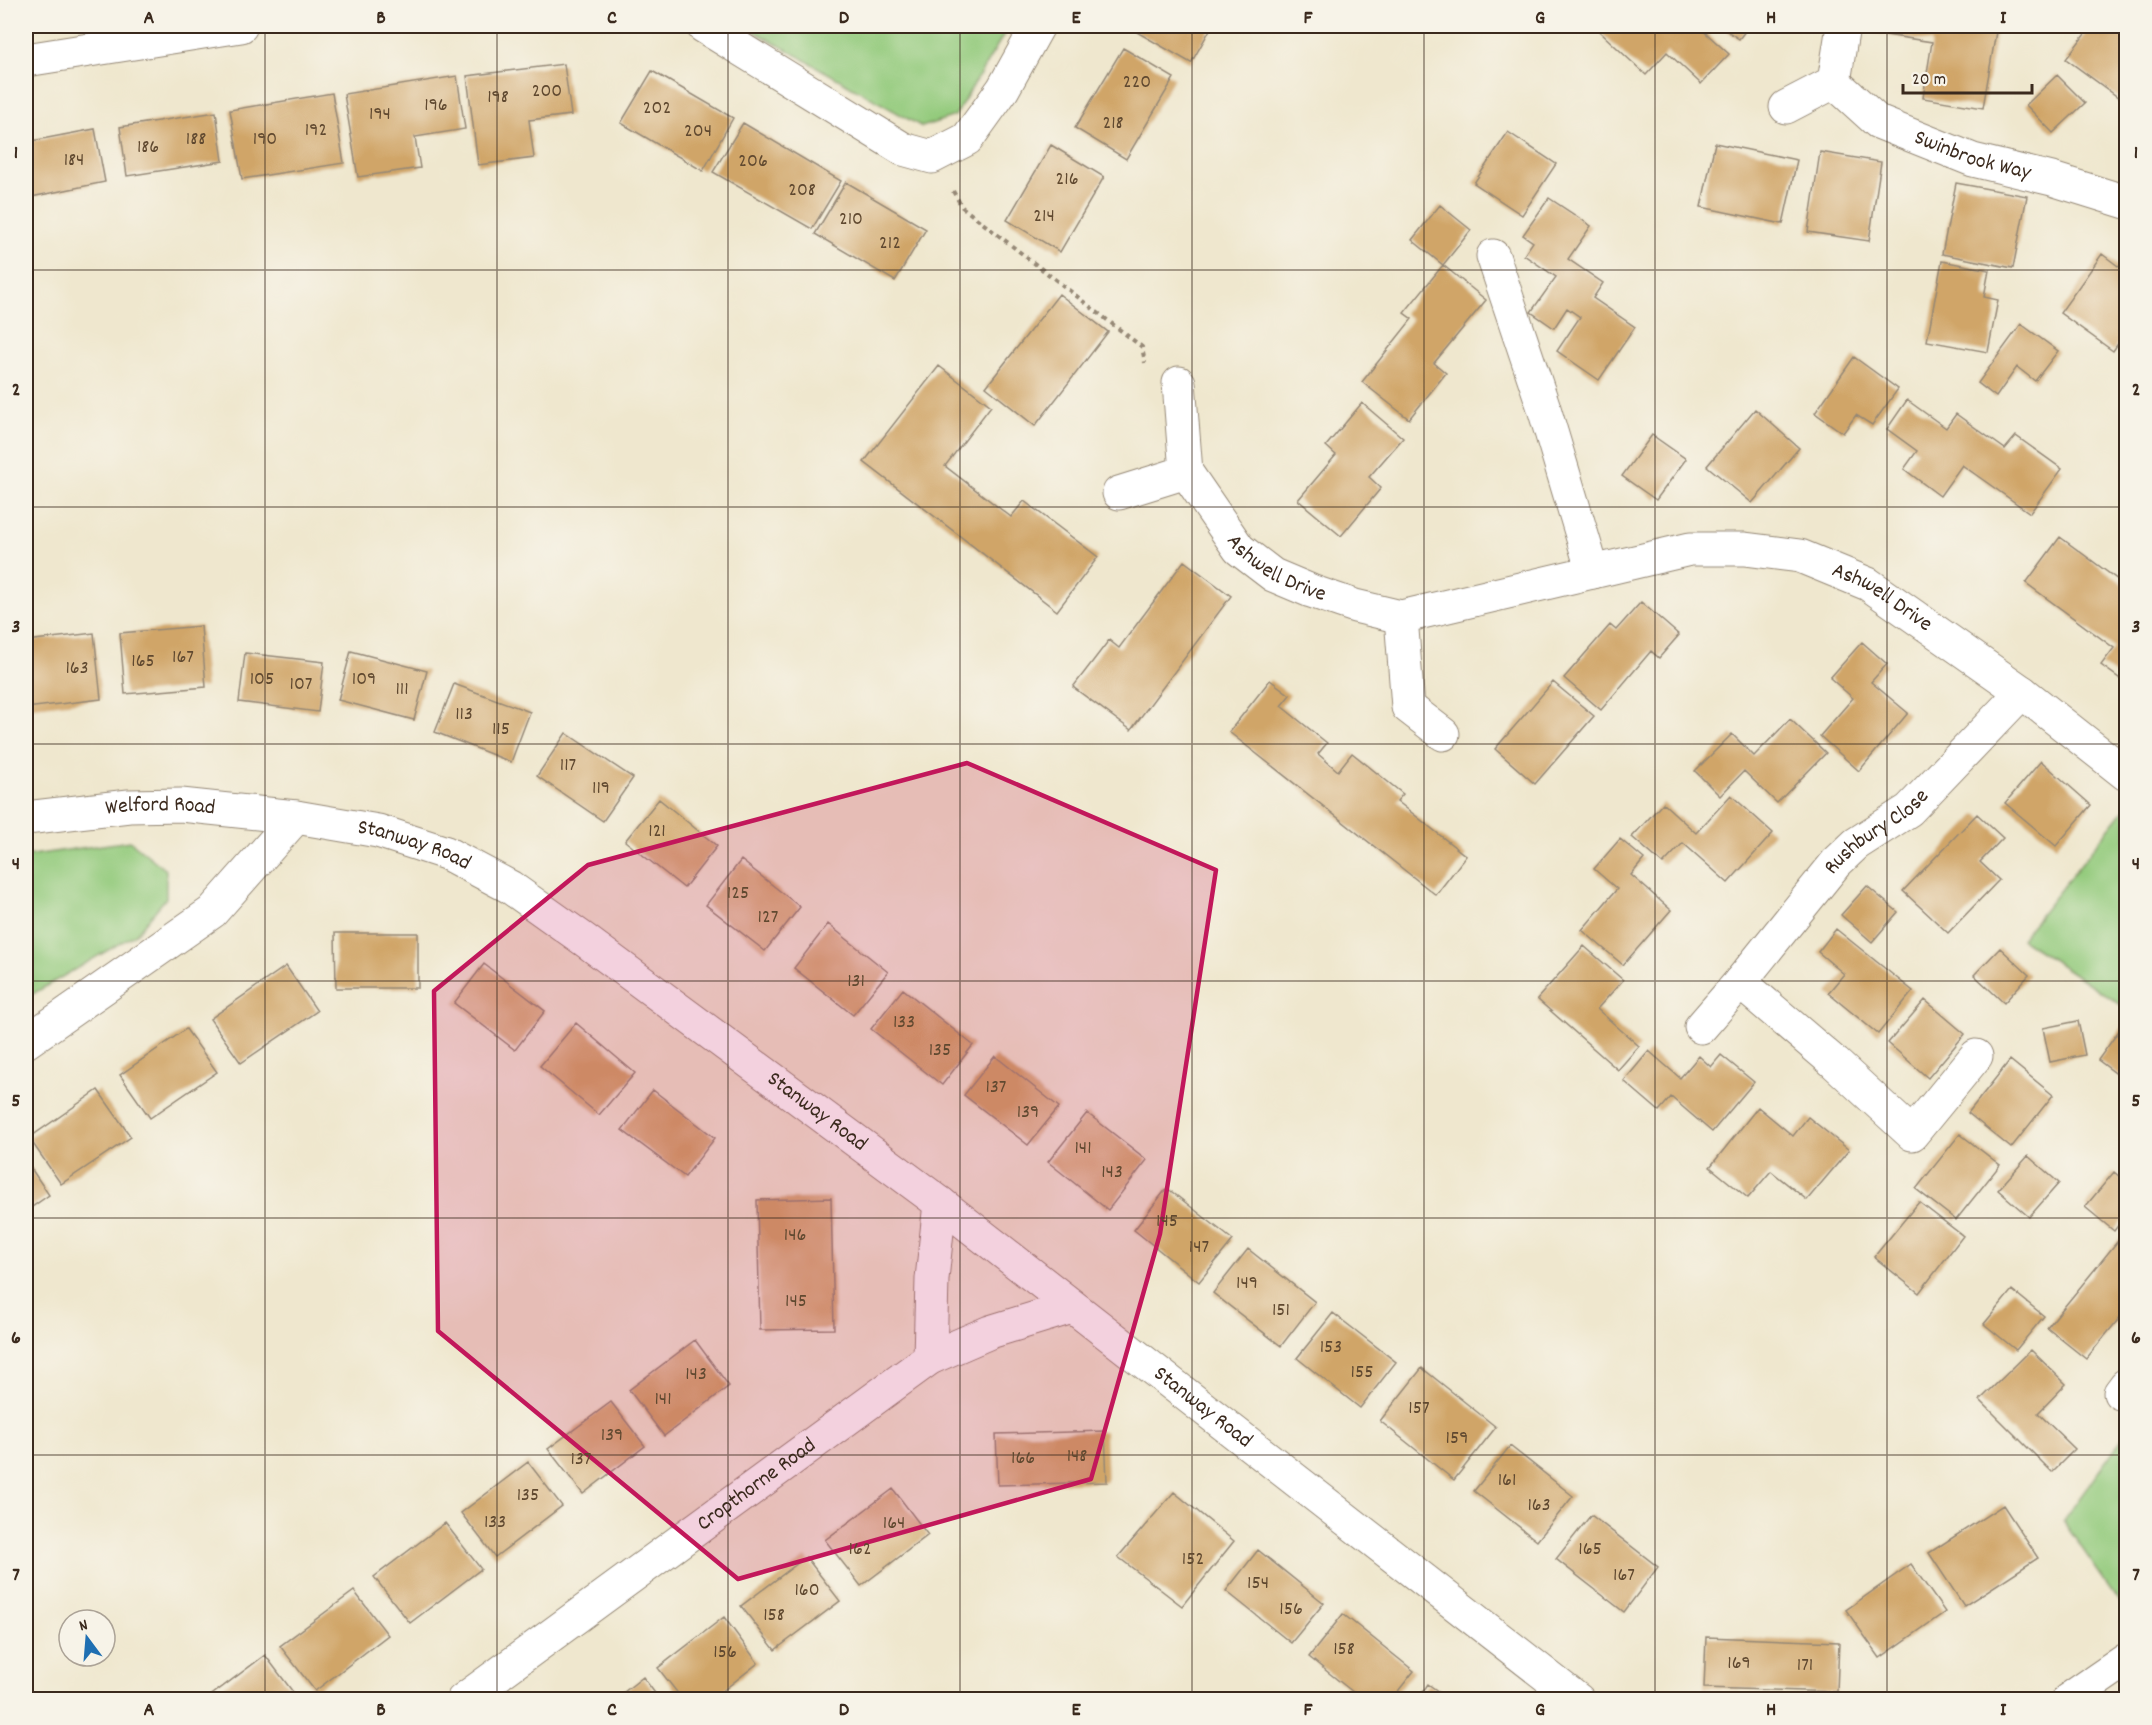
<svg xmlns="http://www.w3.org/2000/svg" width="2152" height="1725" viewBox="0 0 2152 1725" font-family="Dekko,sans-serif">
  <rect width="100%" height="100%" fill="#f7f3e8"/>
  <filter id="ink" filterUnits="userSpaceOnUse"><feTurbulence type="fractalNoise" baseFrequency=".0167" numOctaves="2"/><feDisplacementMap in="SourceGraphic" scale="12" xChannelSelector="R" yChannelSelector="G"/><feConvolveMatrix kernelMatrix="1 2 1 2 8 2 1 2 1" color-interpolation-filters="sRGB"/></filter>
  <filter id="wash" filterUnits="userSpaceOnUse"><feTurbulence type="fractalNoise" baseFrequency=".008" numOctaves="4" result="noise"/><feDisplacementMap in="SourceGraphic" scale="24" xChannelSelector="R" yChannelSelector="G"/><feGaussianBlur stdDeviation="1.35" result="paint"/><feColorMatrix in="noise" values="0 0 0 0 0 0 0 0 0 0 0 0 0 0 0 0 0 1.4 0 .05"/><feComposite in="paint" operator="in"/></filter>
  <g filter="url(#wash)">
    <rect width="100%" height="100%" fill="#efe7ce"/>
    <path fill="#93ca7c" stroke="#677a4d" stroke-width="1.5" d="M745 26H1009L955 116 922 127Z
      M2126 807V1008L2021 939Z
      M130 841 166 870V898L136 934 26 998V856Z
      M2126 1433V1603L2122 1606 2063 1521Z"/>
    <g id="blocks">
      <path fill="#d0a568" d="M1138 26H1212L1191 63 1135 31Z
        M1606 26H1698L1729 54 1701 84 1667 52 1646 75 1600 32Z
        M1720 26H1749L1739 39Z
        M1874 26H1997L1983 108 1923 98 1932 42 1873 33Z
        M2091 26H2126V103L2066 59Z
        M1123 48 1174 78 1126 159 1075 128Z
        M564 64 571 115 529 120 534 158 478 165 467 76Z
        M652 71 733 118 703 171 621 123Z
        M2057 75 2085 103 2053 133 2026 105Z
        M457 76 465 129 415 137 420 168 358 177 344 94Z
        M332 93 344 163 242 179 230 110Z
        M216 112 223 161 127 176 120 127Z
        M743 123 841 181 812 229 713 172Z
        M95 129 105 182 26 198V142Z
        M1508 132 1556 164 1522 215 1474 183Z
        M1715 143 1797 160 1783 224 1701 207Z
        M1051 145 1104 177 1060 252 1007 220Z
        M1820 152 1881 162 1869 241 1808 232Z
        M846 182 926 229 895 281 815 234Z
        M1956 183 2027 196 2013 268 1942 254Z
        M1549 198 1591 226 1568 259 1603 283 1593 298 1635 327 1599 380 1557 351 1580 317 1567 308 1554 328 1531 312 1556 277 1524 255 1533 242 1523 235Z
        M1440 205 1471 230 1443 265 1412 240Z
        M2102 254 2126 272V332L2113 351 2060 313Z
        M1942 261 1989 270 1984 297 1998 300 1988 352 1927 341Z
        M1443 265 1486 300 1434 363 1446 373 1409 419 1362 382 1412 319 1404 313Z
        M1059 294 1108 332 1035 426 986 387Z
        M2021 324 2058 351 2035 381 2017 367 1996 397 1978 383Z
        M1854 357 1898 389 1872 425 1856 415 1843 433 1815 413Z
        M939 366 991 406 945 466 1011 517 1024 501 1098 557 1057 611 864 462Z
        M1907 400 1946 428 1956 414 2005 449 2016 436 2062 469 2030 513 1962 465 1940 496 1904 469 1917 451 1887 429Z
        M1362 403 1403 438 1369 477 1381 488 1341 536 1298 500 1336 455 1326 446Z
        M1755 409 1799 448 1752 503 1707 466Z
        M1652 435 1686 459 1656 500 1622 476Z
        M2060 537 2126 586V683L2101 665 2114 648 2026 583Z
        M1184 561 1231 596 1131 730 1073 687 1109 640 1119 648Z
        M1641 602 1679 635 1659 658 1651 651 1601 710 1564 678 1610 625 1616 630Z
        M201 626 206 687 125 694 120 633Z
        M94 633 101 699 26 708V641Z
        M1862 642 1887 664 1871 682 1908 713 1859 771 1820 736 1853 698 1830 678Z
        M351 651 427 671 414 720 338 700Z
        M245 653 324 662 318 712 239 702Z
        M1270 680 1290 695 1281 706 1327 743 1318 754 1338 771 1352 753 1403 794 1397 801 1466 856 1436 895 1229 732Z
        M1553 682 1594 716 1535 784 1495 749Z
        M454 684 530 712 511 762 435 732Z
        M1790 719 1826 753 1777 803 1744 771 1720 796 1695 771 1732 734 1754 756Z
        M566 733 633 778 603 821 537 776Z
        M2041 761 2091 805 2056 846 2005 803Z
        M1731 795 1773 833 1728 883 1683 843 1663 864 1632 837 1663 803 1696 833Z
        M659 799 717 846 684 888 625 841Z
        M1977 814 2003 838 1980 862 1999 880 1948 933 1903 891Z
        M1620 839 1644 859 1631 875 1671 910 1623 965 1582 930 1617 889 1594 869Z
        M741 860 800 907 765 951 706 905Z
        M1867 886 1898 912 1872 942 1841 915Z
        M828 924 888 972 853 1015 794 968Z
        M1836 929 1913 991 1878 1034 1828 993 1844 974 1818 952Z
        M335 933H418V988H336Z
        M1584 946 1623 980 1597 1009 1639 1046 1618 1070 1537 999Z
        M2000 948 2029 975 2004 1003 1974 975Z
        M484 964 545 1011 515 1050 454 1003Z
        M286 966 317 1011 241 1063 210 1019Z
        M903 989 973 1045 942 1085 871 1029Z
        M1925 1000 1965 1034 1928 1078 1888 1043Z
        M2078 1021 2085 1055 2050 1062 2043 1028Z
        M2126 1021V1081L2098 1060Z
        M576 1023 635 1073 599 1115 540 1066Z
        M186 1029 217 1072 150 1118 120 1075Z
        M1649 1051 1680 1078 1699 1056 1711 1067 1721 1055 1754 1082 1712 1132 1671 1097 1659 1111 1624 1081Z
        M995 1056 1059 1107 1028 1145 964 1095Z
        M2010 1060 2053 1095 2011 1148 1968 1113Z
        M98 1090 131 1137 61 1184 29 1138Z
        M653 1090 715 1138 685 1177 622 1130Z
        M1758 1107 1793 1136 1808 1117 1849 1150 1807 1200 1771 1171 1748 1198 1710 1167Z
        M1087 1113 1147 1160 1108 1210 1048 1162Z
        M1960 1134 2000 1165 1956 1220 1916 1189Z
        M2028 1156 2059 1183 2029 1217 1998 1190Z
        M26 1161 49 1195 26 1211Z
        M2114 1172 2126 1182V1215L2114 1231 2085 1207Z
        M1167 1188 1233 1240 1199 1282 1134 1230Z
        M831 1198 834 1329 760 1330 757 1200Z
        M1919 1202 1963 1236 1919 1293 1874 1257Z
        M2126 1231V1310L2086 1359 2047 1328Z
        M1248 1249 1315 1302 1281 1346 1213 1293Z
        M2012 1290 2044 1316 2016 1350 1984 1324Z
        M1333 1313 1396 1362 1360 1408 1297 1358Z
        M695 1340 729 1386 664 1436 629 1390Z
        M2031 1350 2066 1384 2038 1413 2075 1449 2052 1472 1980 1400Z
        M1422 1368 1496 1427 1454 1480 1380 1421Z
        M611 1402 645 1446 583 1494 548 1449Z
        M1105 1431 1107 1482 998 1485 996 1434Z
        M1510 1446 1573 1496 1537 1541 1474 1491Z
        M528 1462 562 1506 495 1557 461 1513Z
        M893 1489 928 1535 861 1586 825 1540Z
        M1174 1492 1234 1541 1182 1606 1118 1557Z
        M2003 1505 2038 1558 1964 1606 1929 1553Z
        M1591 1515 1658 1567 1624 1612 1556 1559Z
        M445 1523 481 1569 410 1623 374 1577Z
        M1258 1550 1324 1603 1291 1643 1226 1591Z
        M806 1557 840 1601 775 1650 741 1606Z
        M1911 1564 1945 1612 1880 1658 1846 1610Z
        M354 1591 388 1635 315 1691 280 1646Z
        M1343 1614 1414 1671 1391 1700H1363L1309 1657Z
        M724 1617 758 1663 711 1700H683L658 1668Z
        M1706 1637 1839 1642 1837 1692 1704 1688Z
        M265 1655 299 1700H205Z
        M643 1677 660 1700H614Z
        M1428 1684 1450 1700H1417Z"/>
    </g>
  </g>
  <g filter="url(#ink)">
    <use href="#blocks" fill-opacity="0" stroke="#958876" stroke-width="1.5"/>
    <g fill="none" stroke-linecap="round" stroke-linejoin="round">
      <g stroke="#958876" stroke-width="35">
        <g id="minor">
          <path d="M703 26 903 149 932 157 967 139 1003 89 1038 26"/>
          <path d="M26 60 241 26"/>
          <path id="s1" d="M1834 82 1878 122 1973 160 2052 179 2126 202"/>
          <path d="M1786 107 1834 82 1843 26"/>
          <path d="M1493 256 1543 405 1593 572"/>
          <path id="s2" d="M1179 383 1186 472 1239 549 1273 575 1311 591 1355 606 1401 617 1690 549H1745L1800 556 1868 584 2022 692 2126 774"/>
          <path d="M1119 493 1186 472"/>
          <path d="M1401 617 1408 707 1443 734"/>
          <path id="s3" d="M26 818 129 806 181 805 296 817 378 831 446 853 510 887 586 941 940 1203 1578 1700"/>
          <path d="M1740 982 1835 1063 1912 1134 1976 1056"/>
          <path id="s4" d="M1701 1027 1740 982 1836 863 1856 844 1909 810 2022 692"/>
          <path d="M26 1042 212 912 296 817"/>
          <path d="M930 1358 932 1279 940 1203"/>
          <path d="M2120 1393 2126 1385"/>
          <path id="s5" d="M463 1700 930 1358 990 1332 1072 1307"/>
          <path d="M2068 1700 2126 1660"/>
        </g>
      </g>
      <path stroke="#958876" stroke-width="4" stroke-dasharray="4.5 4.5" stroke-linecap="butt" d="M953 191 962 207 1142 347 1145 363"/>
      <use href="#minor" stroke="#fff" stroke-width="33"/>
    </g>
  </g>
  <path fill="#c2185b" fill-opacity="0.2" stroke="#c2185b" stroke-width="4.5" stroke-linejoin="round" d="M967 763 1216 870 1160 1234 1091 1479 738 1579 438 1331 434 991 588 865Z"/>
  <path fill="none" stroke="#3b2a1e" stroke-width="1.5" stroke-opacity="0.55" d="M265 26V1700M497 26V1700M728 26V1700M960 26V1700M1192 26V1700M1424 26V1700M1655 26V1700M1887 26V1700M26 270H2126M26 507H2126M26 744H2126M26 981H2126M26 1218H2126M26 1455H2126"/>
  <g text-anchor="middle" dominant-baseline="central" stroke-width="5" stroke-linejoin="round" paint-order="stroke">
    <g font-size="20" fill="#604930">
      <text x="1137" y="83">220</text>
      <text x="547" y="92">200</text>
      <text x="498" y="98">198</text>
      <text x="436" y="106">196</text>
      <text x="657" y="109">202</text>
      <text x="380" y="115">194</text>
      <text x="1113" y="124">218</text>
      <text x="316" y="131">192</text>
      <text x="698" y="132">204</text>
      <text x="196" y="140">188</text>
      <text x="265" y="140">190</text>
      <text x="148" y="148">186</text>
      <text x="74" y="161">184</text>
      <text x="753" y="162">206</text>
      <text x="1067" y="180">216</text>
      <text x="802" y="191">208</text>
      <text x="1044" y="217">214</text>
      <text x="851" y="220">210</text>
      <text x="890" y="244">212</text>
      <text x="183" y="658">167</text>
      <text x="143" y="662">165</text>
      <text x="77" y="669">163</text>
      <text x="262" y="680">105</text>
      <text x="364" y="680">109</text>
      <text x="301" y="685">107</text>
      <text x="402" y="690">111</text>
      <text x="464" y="715">113</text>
      <text x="501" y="730">115</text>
      <text x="568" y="766">117</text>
      <text x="601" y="789">119</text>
      <text x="657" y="832">121</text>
      <text x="738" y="894">125</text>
      <text x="768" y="918">127</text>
      <text x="856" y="982">131</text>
      <text x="904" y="1023">133</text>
      <text x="940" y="1051">135</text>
      <text x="996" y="1088">137</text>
      <text x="1028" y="1113">139</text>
      <text x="1083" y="1149">141</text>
      <text x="1112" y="1173">143</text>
      <text x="1167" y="1222">145</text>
      <text x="795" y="1236">146</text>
      <text x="1199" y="1248">147</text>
      <text x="1247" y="1284">149</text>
      <text x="796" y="1302">145</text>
      <text x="1281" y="1311">151</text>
      <text x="1331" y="1348">153</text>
      <text x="1362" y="1373">155</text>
      <text x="696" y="1375">143</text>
      <text x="663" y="1400">141</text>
      <text x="1419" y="1409">157</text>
      <text x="612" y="1436">139</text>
      <text x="1457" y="1439">159</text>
      <text x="1077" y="1457">148</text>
      <text x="1023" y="1459">166</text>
      <text x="581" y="1460">137</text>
      <text x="1507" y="1481">161</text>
      <text x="528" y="1496">135</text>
      <text x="1539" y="1506">163</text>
      <text x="495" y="1523">133</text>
      <text x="894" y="1524">164</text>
      <text x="860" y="1550">162</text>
      <text x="1590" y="1550">165</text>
      <text x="1193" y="1560">152</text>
      <text x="1624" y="1576">167</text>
      <text x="1258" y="1584">154</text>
      <text x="807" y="1591">160</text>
      <text x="1291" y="1610">156</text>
      <text x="774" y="1616">158</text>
      <text x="1344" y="1650">158</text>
      <text x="725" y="1653">156</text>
      <text x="1739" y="1664">169</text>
      <text x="1805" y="1666">171</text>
    </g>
    <g font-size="22" fill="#3b2a1e" stroke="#f7f3e8">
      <text stroke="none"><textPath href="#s1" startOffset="160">Swinbrook Way</textPath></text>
      <text stroke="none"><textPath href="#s2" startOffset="225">Ashwell Drive</textPath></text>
      <text stroke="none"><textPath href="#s2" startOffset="860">Ashwell Drive</textPath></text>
      <text stroke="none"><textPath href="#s3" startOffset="135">Welford Road</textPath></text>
      <text stroke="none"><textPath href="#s4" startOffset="264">Rushbury Close</textPath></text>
      <text stroke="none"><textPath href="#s3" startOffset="393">Stanway Road</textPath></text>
      <text stroke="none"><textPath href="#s3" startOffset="879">Stanway Road</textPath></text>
      <text stroke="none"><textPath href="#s3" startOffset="1365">Stanway Road</textPath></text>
      <text stroke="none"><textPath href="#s5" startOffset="364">Cropthorne Road</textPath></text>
    </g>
  </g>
  <rect width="2152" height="1725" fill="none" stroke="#f7f3e8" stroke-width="66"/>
  <g transform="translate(87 1638) rotate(344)"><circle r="28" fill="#f7f3e8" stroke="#aca397" stroke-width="1.5"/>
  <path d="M0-4.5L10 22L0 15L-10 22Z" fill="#1f6fb2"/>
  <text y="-9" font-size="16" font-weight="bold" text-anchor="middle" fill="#3b2a1e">N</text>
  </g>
  <path d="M1903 84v9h129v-9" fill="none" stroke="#3b2a1e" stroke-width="3"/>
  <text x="1912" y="84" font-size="18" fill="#3b2a1e" stroke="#f7f3e8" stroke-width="4.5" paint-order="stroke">20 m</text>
  <rect x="33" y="33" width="2086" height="1659" fill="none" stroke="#3b2a1e" stroke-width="2"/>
  <g font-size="20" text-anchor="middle" font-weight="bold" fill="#3b2a1e">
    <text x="149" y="23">A</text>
    <text x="381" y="23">B</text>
    <text x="612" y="23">C</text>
    <text x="844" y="23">D</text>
    <text x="1076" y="23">E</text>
    <text x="1308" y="23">F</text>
    <text x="1540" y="23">G</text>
    <text x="1771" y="23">H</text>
    <text x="2003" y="23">I</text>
    <text x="16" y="158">1</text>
    <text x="2136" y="158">1</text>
    <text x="16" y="395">2</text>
    <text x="2136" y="395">2</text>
    <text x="16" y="632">3</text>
    <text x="2136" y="632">3</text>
    <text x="16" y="869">4</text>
    <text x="2136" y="869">4</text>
    <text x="16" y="1106">5</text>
    <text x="2136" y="1106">5</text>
    <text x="16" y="1343">6</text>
    <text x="2136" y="1343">6</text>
    <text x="16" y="1580">7</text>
    <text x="2136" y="1580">7</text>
    <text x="149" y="1715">A</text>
    <text x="381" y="1715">B</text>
    <text x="612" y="1715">C</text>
    <text x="844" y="1715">D</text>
    <text x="1076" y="1715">E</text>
    <text x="1308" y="1715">F</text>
    <text x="1540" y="1715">G</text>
    <text x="1771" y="1715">H</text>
    <text x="2003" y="1715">I</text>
  </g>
</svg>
